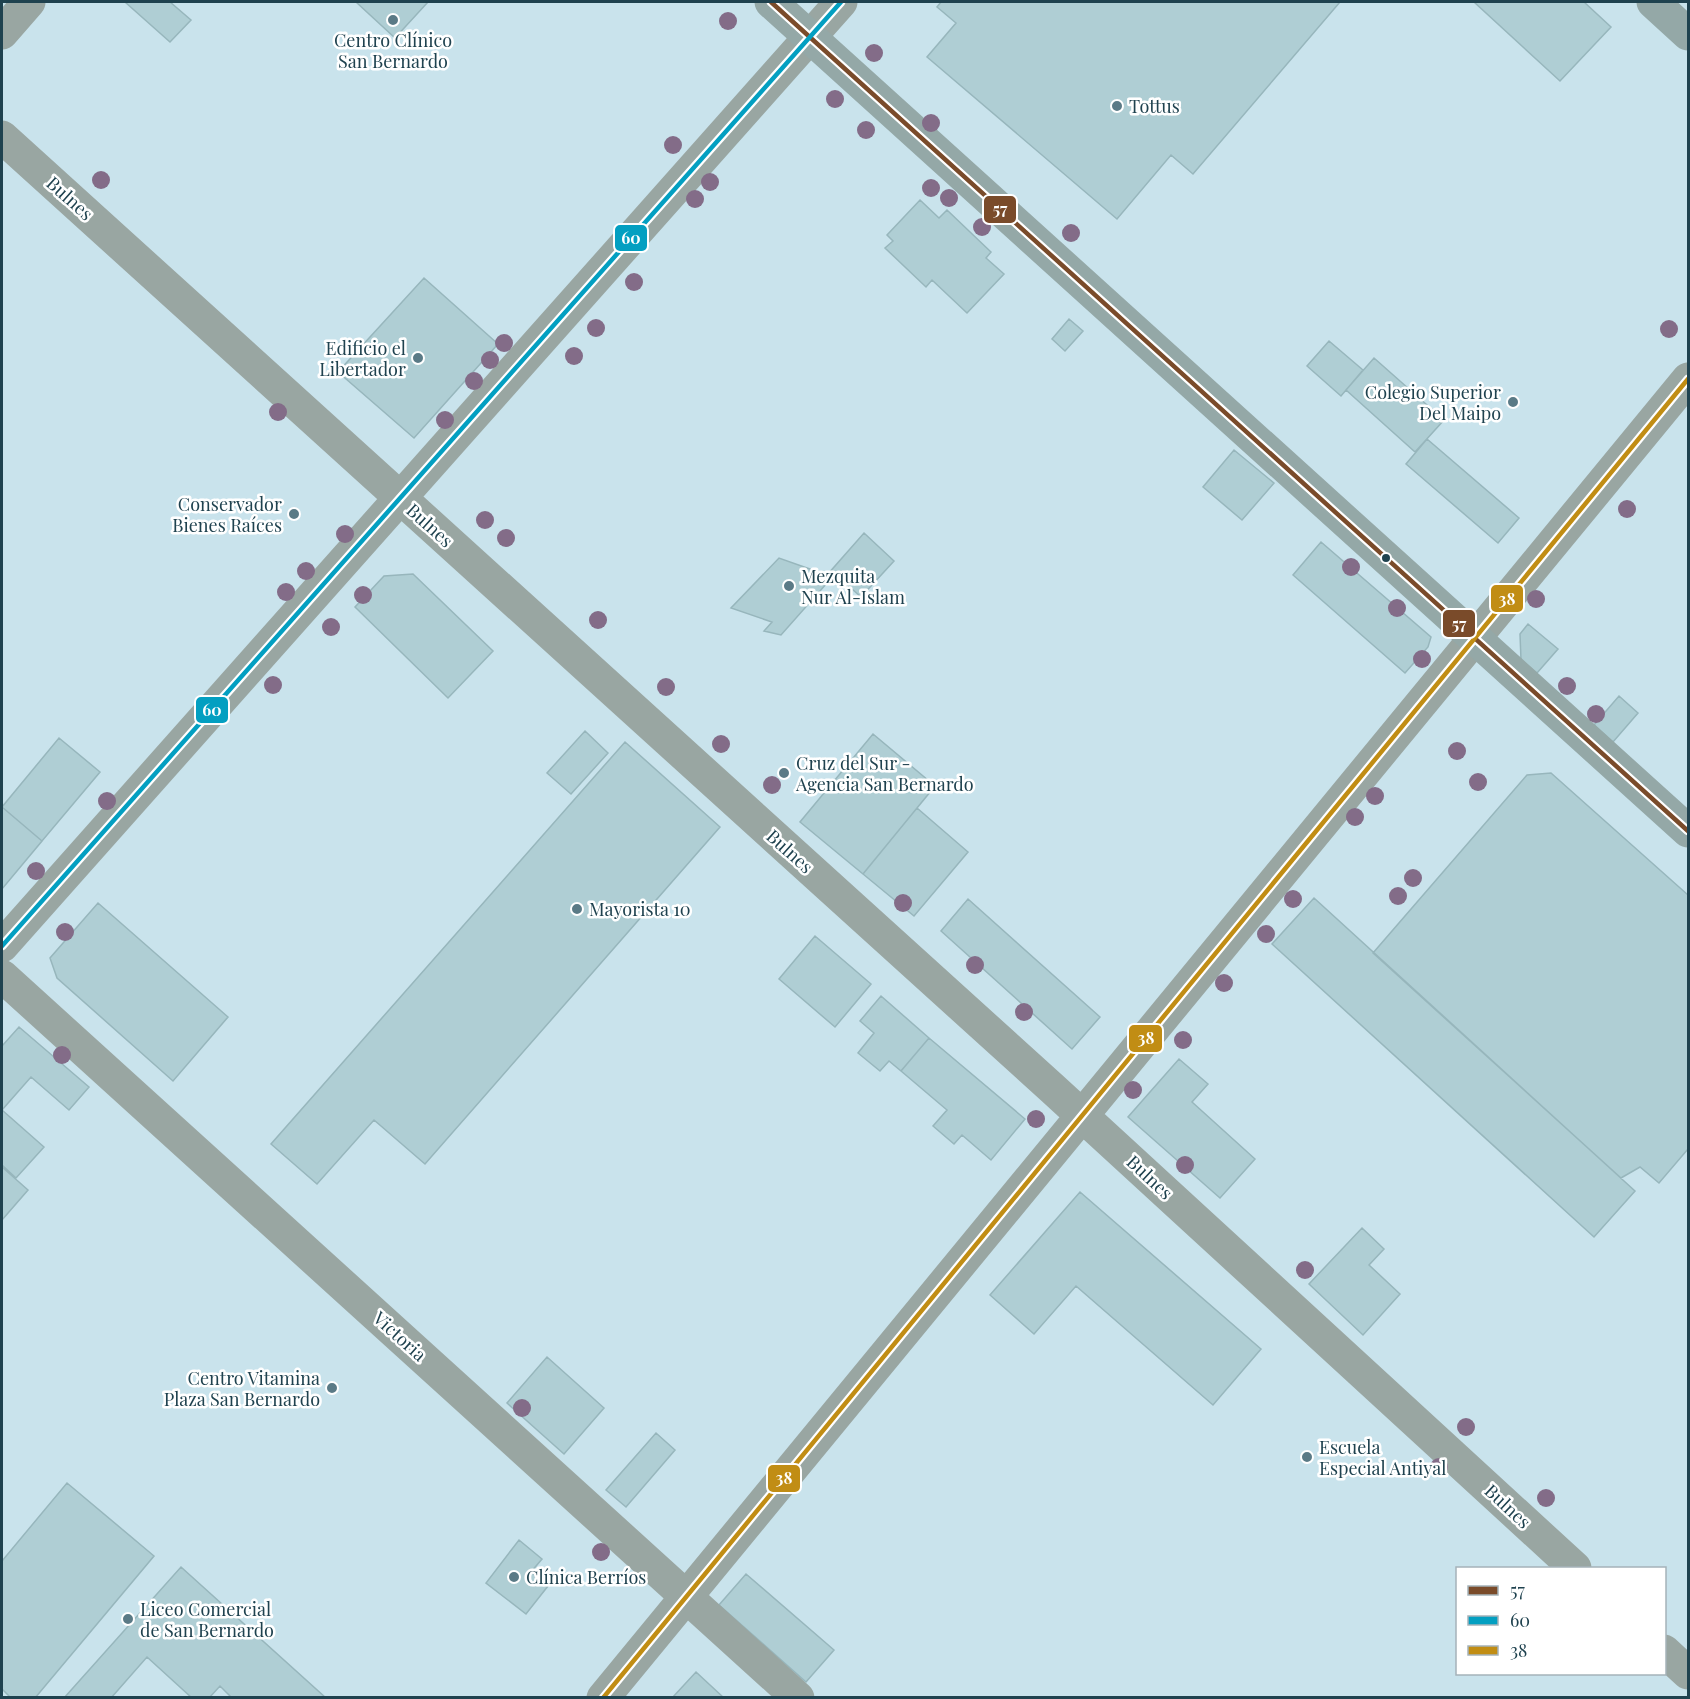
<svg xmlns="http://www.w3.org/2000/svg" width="1690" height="1699" viewBox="0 0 1690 1699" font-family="'Playfair Display',serif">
  <rect width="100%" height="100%" fill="#c9e3ec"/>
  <path fill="#afced4" stroke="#97b6bc" stroke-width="1.5" d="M125 2H170L191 20 170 42Z
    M356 2H428L395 38Z
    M941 2H1340L1193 174 1171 155 1117 219 927 57 956 23 937 7Z
    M1474 2H1584L1611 27 1560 81Z
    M920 200 939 218 947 210 991 252 986 258 1004 274 967 313 932 280 926 287 885 248 893 241 887 235Z
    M424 278 498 344 414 438 338 372Z
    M1069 319 1083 331 1065 351 1052 339Z
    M1329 341 1363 370 1341 396 1307 366Z
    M1374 358 1444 420 1415 452 1346 390Z
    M1427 439 1519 518 1498 543 1406 464Z
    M1234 450 1274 483 1242 520 1203 487Z
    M864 533 894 561 861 597 835 574 781 635 764 631 772 622 731 608 779 558 827 575Z
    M1321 542 1431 637 1428 647 1405 673 1293 575Z
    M413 574 493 651 448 698 355 607 384 576Z
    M1528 624 1558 649 1537 673 1521 660 1520 634Z
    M1619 696 1638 713 1613 742 1594 725Z
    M585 731 608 753 571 794 547 773Z
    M873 734 935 786 863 874 800 822Z
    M59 738 100 772 42 841 2 807Z
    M625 742 720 827 425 1164 374 1120 317 1184 271 1144Z
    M1551 773 1688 895V1149L1659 1183 1640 1167 1621 1178 1373 953 1527 775Z
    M2 807 42 841 2 889Z
    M917 808 968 852 914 916 863 874Z
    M1314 898 1635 1191 1594 1237 1272 944Z
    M968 899 1100 1017 1072 1049 941 931Z
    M98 903 228 1017 173 1081 57 978 50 958Z
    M815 936 871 984 835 1027 779 979Z
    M881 996 929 1038 901 1071 889 1061 880 1071 858 1053 874 1033 860 1021Z
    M19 1027 89 1087 69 1110 31 1077 2 1110 44 1147 16 1178 2 1165V1046Z
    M929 1038 1025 1119 991 1160 962 1135 954 1144 933 1126 947 1110 901 1071Z
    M1179 1059 1208 1084 1192 1102 1255 1159 1220 1198 1128 1117Z
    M2 1167 28 1190 2 1220Z
    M1080 1192 1261 1349 1213 1405 1076 1286 1034 1334 990 1295Z
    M1362 1228 1384 1249 1369 1265 1400 1294 1363 1335 1309 1284Z
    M547 1357 604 1408 564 1454 507 1403Z
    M656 1433 675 1450 626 1507 606 1490Z
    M67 1483 154 1556 35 1698H11L2 1689V1561Z
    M519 1540 542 1559 531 1572 548 1586 526 1614 486 1583Z
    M181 1567 326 1698H232L220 1686 209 1698H192L147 1657 111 1698H64Z
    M746 1574 834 1650 806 1682 719 1605Z
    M696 1672 724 1698H672Z"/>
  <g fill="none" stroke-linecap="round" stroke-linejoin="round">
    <path stroke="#99a6a2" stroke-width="33" d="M2 33 29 2
      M2 137 1053 1089 1575 1568
      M2 946 841 2
      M2 976 798 1698
      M1664 1651 1688 1673
      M603 1698 1688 379"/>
    <path stroke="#94a8a7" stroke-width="33" d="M771 2 1688 831
      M1653 2 1688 34"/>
    <g stroke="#fff" stroke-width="9">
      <path id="bus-1" d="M771 2 1688 831"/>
    </g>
    <g stroke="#fff" stroke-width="9">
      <path id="bus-2" d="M2 946 841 2"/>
    </g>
    <g stroke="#fff" stroke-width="9">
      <path id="bus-3" d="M603 1698 1688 379"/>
    </g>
    <use href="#bus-1" stroke="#7a4b2a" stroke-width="4.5"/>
    <use href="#bus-2" stroke="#039fc1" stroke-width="4.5"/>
    <use href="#bus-3" stroke="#c18d14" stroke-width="4.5"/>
  </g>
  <g fill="#836c88">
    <circle cx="728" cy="21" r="9"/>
    <circle cx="874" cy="53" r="9"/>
    <circle cx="835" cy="99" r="9"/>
    <circle cx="931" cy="123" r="9"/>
    <circle cx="866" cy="130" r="9"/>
    <circle cx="673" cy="145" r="9"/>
    <circle cx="101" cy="180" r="9"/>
    <circle cx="710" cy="182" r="9"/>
    <circle cx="931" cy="188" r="9"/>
    <circle cx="949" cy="198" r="9"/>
    <circle cx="695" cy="199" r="9"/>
    <circle cx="982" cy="227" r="9"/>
    <circle cx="1071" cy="233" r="9"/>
    <circle cx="634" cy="282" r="9"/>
    <circle cx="596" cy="328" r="9"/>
    <circle cx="1669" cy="329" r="9"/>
    <circle cx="504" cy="343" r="9"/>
    <circle cx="574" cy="356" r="9"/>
    <circle cx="490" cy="360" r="9"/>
    <circle cx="474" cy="381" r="9"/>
    <circle cx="278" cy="412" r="9"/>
    <circle cx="445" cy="420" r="9"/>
    <circle cx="1627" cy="509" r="9"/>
    <circle cx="485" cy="520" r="9"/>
    <circle cx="345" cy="534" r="9"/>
    <circle cx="506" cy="538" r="9"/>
    <circle cx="1351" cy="567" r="9"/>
    <circle cx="306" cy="571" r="9"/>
    <circle cx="286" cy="592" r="9"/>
    <circle cx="363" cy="595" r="9"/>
    <circle cx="1536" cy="599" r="9"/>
    <circle cx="1397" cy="608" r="9"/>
    <circle cx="598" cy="620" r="9"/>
    <circle cx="331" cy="627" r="9"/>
    <circle cx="1422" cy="659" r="9"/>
    <circle cx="273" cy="685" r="9"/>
    <circle cx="1567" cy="686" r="9"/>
    <circle cx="666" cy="687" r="9"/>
    <circle cx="1596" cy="714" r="9"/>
    <circle cx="721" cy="744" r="9"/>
    <circle cx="1457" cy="751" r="9"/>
    <circle cx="1478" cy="782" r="9"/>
    <circle cx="772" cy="785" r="9"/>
    <circle cx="1375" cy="796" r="9"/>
    <circle cx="107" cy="801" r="9"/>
    <circle cx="1355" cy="817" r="9"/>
    <circle cx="36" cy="871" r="9"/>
    <circle cx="1413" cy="878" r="9"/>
    <circle cx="1398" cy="896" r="9"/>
    <circle cx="1293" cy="899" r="9"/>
    <circle cx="903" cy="903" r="9"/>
    <circle cx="65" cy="932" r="9"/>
    <circle cx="1266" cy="934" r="9"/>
    <circle cx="975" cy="965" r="9"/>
    <circle cx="1224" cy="983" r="9"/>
    <circle cx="1024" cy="1012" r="9"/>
    <circle cx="1183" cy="1040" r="9"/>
    <circle cx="62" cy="1055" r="9"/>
    <circle cx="1133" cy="1090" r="9"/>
    <circle cx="1036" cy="1119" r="9"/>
    <circle cx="1185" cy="1165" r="9"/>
    <circle cx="1305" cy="1270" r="9"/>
    <circle cx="522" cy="1408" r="9"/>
    <circle cx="1466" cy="1427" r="9"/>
    <circle cx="1439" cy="1467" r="9"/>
    <circle cx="1546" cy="1498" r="9"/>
    <circle cx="601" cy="1552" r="9"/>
  </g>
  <g fill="#5a7a86" stroke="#fff" stroke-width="2">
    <circle cx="393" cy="20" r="6"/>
    <circle cx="1117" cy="106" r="6"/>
    <circle cx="418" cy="358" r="6"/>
    <circle cx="1513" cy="402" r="6"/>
    <circle cx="294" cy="514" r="6"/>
    <circle cx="789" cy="586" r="6"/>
    <circle cx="784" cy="773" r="6"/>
    <circle cx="577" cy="909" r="6"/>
    <circle cx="332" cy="1388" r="6"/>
    <circle cx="1307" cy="1457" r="6"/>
    <circle cx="514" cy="1577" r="6"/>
    <circle cx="128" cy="1619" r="6"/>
  </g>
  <circle fill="#1f424f" stroke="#fff" stroke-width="2" cx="1386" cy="558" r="5"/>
  <g text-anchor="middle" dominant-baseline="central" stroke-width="5" stroke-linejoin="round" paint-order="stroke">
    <g font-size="18" fill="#1f424f" stroke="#fff" text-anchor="start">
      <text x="393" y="40" text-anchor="middle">Centro Clínico<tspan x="393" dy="21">San Bernardo</tspan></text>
      <text x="1129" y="106">Tottus</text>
      <text x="406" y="348" text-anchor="end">Edificio el<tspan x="406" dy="21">Libertador</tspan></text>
      <text x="1501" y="392" text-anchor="end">Colegio Superior<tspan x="1501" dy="21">Del Maipo</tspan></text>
      <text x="282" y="504" text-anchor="end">Conservador<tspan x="282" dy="21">Bienes Raíces</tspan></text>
      <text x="801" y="576">Mezquita<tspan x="801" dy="21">Nur Al-Islam</tspan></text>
      <text x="796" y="763">Cruz del Sur -<tspan x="796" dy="21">Agencia San Bernardo</tspan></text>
      <text x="589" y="909">Mayorista 10</text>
      <text x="320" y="1378" text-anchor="end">Centro Vitamina<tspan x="320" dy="21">Plaza San Bernardo</tspan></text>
      <text x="1319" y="1447">Escuela<tspan x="1319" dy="21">Especial Antiyal</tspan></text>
      <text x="526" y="1577">Clínica Berríos</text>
      <text x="140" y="1609">Liceo Comercial<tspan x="140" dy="21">de San Bernardo</tspan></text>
    </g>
    <g font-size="18" fill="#1f424f" stroke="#fff">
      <text transform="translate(70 198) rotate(42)">Bulnes</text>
      <text transform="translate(430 525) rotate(42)">Bulnes</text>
      <text transform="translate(790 851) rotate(42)">Bulnes</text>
      <text transform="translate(1150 1177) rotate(43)">Bulnes</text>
      <text transform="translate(400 1336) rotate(42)">Victoria</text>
      <text transform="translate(1508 1506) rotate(43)">Bulnes</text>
    </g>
  </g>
  <g stroke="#fff" stroke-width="2">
    <rect x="983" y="195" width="34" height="29" rx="6" fill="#7a4b2a"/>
    <rect x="614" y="224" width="34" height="28" rx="6" fill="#039fc1"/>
    <rect x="1490" y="584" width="34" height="29" rx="6" fill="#c18d14"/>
    <rect x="1442" y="609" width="34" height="29" rx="6" fill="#7a4b2a"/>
    <rect x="195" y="696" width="34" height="28" rx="6" fill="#039fc1"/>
    <rect x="1128" y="1024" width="35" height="29" rx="6" fill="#c18d14"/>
    <rect x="767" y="1464" width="34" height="29" rx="6" fill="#c18d14"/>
  </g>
  <g font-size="16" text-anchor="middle" font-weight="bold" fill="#fff">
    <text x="1000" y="215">57</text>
    <text x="631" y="244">60</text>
    <text x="1507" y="605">38</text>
    <text x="1459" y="630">57</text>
    <text x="212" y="716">60</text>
    <text x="1146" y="1044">38</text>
    <text x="784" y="1484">38</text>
  </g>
  <rect width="1690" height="1699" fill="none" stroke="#1f424f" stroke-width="6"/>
  <rect x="1456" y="1567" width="210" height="108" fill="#ffffff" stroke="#a5b3b9" stroke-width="1.5"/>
  <rect x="1468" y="1586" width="30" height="9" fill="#7a4b2a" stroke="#a5b3b9" stroke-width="1.5"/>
  <text x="1510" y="1597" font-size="18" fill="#1f424f">57</text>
  <rect x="1468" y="1616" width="30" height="9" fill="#039fc1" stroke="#a5b3b9" stroke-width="1.5"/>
  <text x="1510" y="1627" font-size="18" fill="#1f424f">60</text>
  <rect x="1468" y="1646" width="30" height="9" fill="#c18d14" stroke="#a5b3b9" stroke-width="1.5"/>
  <text x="1510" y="1657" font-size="18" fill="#1f424f">38</text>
</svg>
